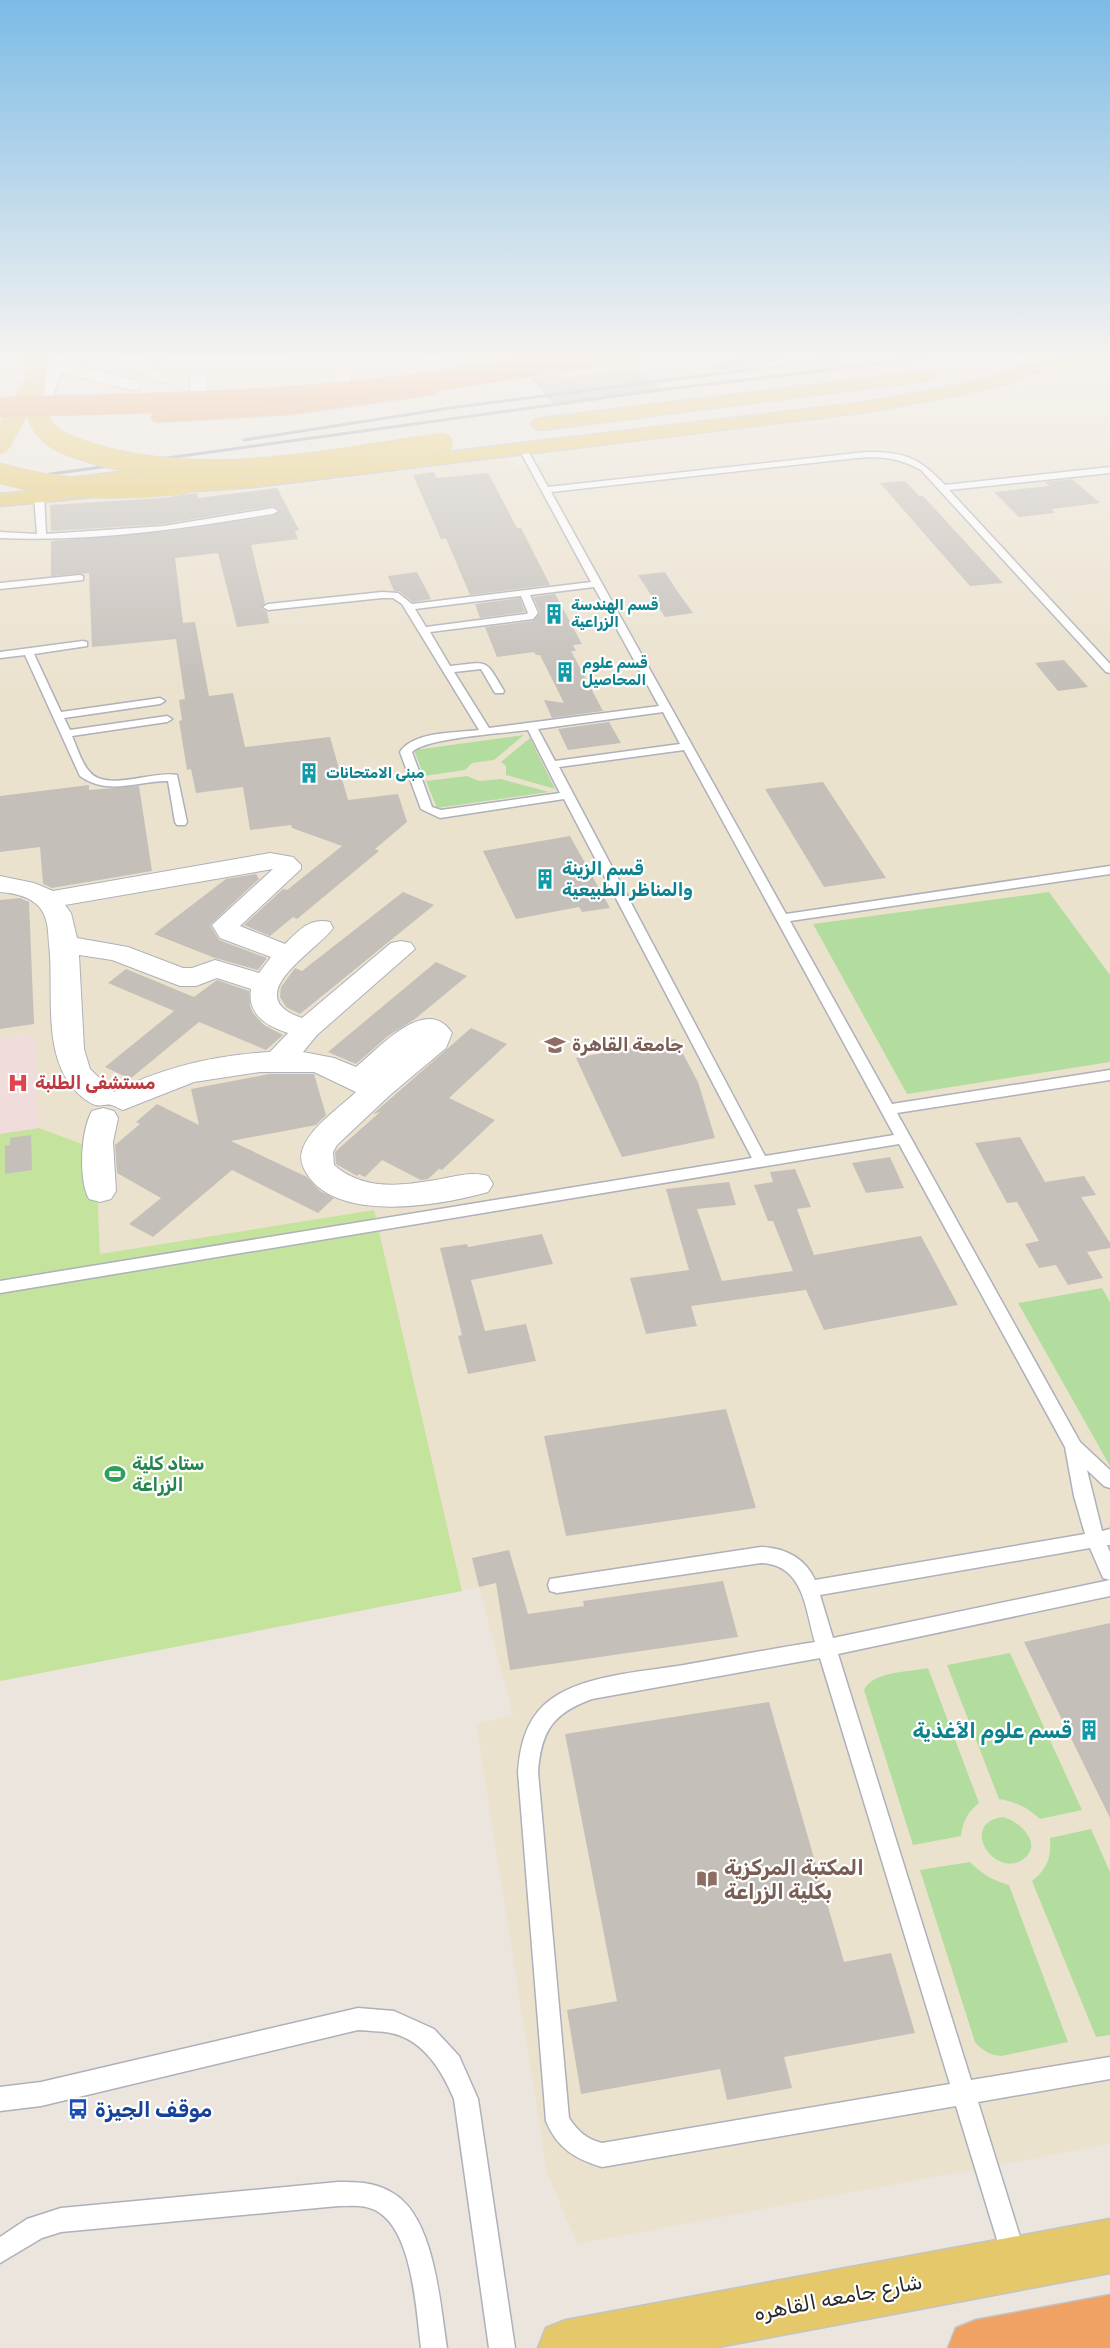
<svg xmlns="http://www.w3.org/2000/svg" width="1110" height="2348" viewBox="0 0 1110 2348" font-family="Rubik,Vazirmatn,sans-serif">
  <rect width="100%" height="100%" fill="#ebe5de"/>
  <path fill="#ebe2ce" d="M1097 380 1110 390V2144L577 2244 547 2172 476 1724 513 1715 479 1587 0 1681V504L39 498 206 490H263L497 459 513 462 516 466 550 461 548 458 556 451Z"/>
  <path fill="#f1dcdc" d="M34 1033 39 1128 0 1134V1038Z"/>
  <path fill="#b3dd9f" d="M524 735 494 760 472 763 465 770 424 776 414 750Z
    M530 738 555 789 506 775V766L501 762Z
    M467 776 479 781 501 779 549 792 437 808 426 781Z
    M1049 892 1110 975V1062L907 1094 813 924Z
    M1102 1288 1110 1302V1466L1018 1303Z
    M1010 1653 1082 1810 1040 1819C1027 1807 1016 1802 999 1799L947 1665Z
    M928 1668 979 1803C967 1813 963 1821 961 1836L913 1845 864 1690C873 1671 909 1672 928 1668Z
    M1003 1817C1020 1821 1045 1845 1022 1860 994 1878 958 1823 1003 1817Z
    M1091 1829 1110 1872V2035L1096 2037 1032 1881C1048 1868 1051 1858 1050 1838Z
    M970 1862C982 1874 992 1880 1009 1885L1068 2042 1002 2056C989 2055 983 2051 975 2042L920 1870Z"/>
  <path fill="#c4e39c" d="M39 1128 95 1149 100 1254 374 1210 462 1591 0 1681V1134Z"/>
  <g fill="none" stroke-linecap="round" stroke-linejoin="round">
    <path fill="#7ac6e3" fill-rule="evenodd" d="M751 357H788L781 361 719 370 712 366 719 362Z"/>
  </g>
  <path fill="#c4bfb9" d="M637 368 662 391 555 406 531 378 558 374 561 378Z
    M434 472 437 478 488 473 517 528H521L550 585 470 595 446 538 441 539 413 475Z
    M1072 479 1100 503 1051 509 1055 513 1019 517 994 492 1049 486 1045 482Z
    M905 481 919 496H923L1003 583 970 586 880 483Z
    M277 488 299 530 295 531 298 539 251 545 265 603 261 608 267 612 269 623 237 627 218 553 175 558 183 623 195 622 209 696 233 693 245 747 330 737 348 800 398 794 407 822 375 849 379 851 297 919 293 917 270 936 244 925 283 889 287 890 342 846 292 828 291 825 250 830 243 787 196 793 191 769 187 770 179 721 182 720 179 700 185 699 176 639 92 647 89 573 51 576V541L171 531 273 516 280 510 273 506 164 524 51 531 50 505 162 498 197 493 198 498Z
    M417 572 431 599 413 602 399 591H394L388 576Z
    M665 572 675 588 693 613 665 617 638 575Z
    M555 594 582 644 573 645 576 651H571L603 711 552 718 544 700 564 703 540 655H536L534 652 497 657 485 627 533 621 540 612 533 597Z
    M520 598 525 612 480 618 475 604Z
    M1064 660 1088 687 1058 691 1035 663Z
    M609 722 621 743 568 750 558 729Z
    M823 782 886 878 824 887 765 789Z
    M89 785V790L139 786 152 871 52 888 43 884 40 847 0 852V796Z
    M570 836 610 908 582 912 579 907 516 919 483 851Z
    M256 874 259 879 210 925 219 940 267 958 258 970 215 958 154 934 226 879Z
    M403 892 434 905 300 1014 286 1007 280 997 281 987 295 968 302 971Z
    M20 898 29 902 34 1024 0 1029V900Z
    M436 962 467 976 415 1019 388 1036 356 1064 328 1052Z
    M126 969 194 997 217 980 249 991 250 1006 253 1013 264 1025 283 1035 266 1050 199 1022 130 1079 105 1067 174 1011 108 983Z
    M471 1028 507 1044 449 1098 495 1120 442 1170 439 1169 428 1179 421 1180 382 1160 365 1177 359 1174 357 1176 336 1164 335 1152 380 1112 373 1114Z
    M675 1039 698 1082 715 1138 622 1157 576 1058Z
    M269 1074H314L326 1115 316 1125 231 1141 307 1177 320 1191 334 1198 318 1213 232 1170 153 1237 129 1224 161 1198 117 1173 115 1145 140 1124 136 1122 157 1104 199 1125 191 1089Z
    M31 1135 32 1170 5 1174V1146L10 1145V1138Z
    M1020 1137 1045 1182 1084 1176 1096 1195 1081 1197 1110 1243V1248L1087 1252 1103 1278 1068 1285 1056 1265 1039 1268 1025 1244 1039 1241 1017 1202 1007 1203 975 1143Z
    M890 1157 904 1188 866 1193 852 1163Z
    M795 1169 811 1207 797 1209 814 1255 921 1236 958 1305 824 1330 806 1290 691 1306 697 1326 646 1334 630 1278 689 1270 666 1189 729 1182 736 1205 697 1209 722 1281 793 1271 773 1221H768L754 1185 773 1182 770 1172Z
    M542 1234 553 1264 471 1280 485 1331 526 1324 536 1361 468 1374 458 1336 462 1335 440 1248 467 1244 468 1247Z
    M726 1409 756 1508 566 1536 544 1436Z
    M509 1550 528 1614 584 1606 583 1601 723 1581 738 1637 510 1670 496 1583 479 1587 472 1558Z
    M1110 1623V1818L1024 1642Z
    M769 1702 844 1962 891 1953 915 2033 784 2057 792 2088 727 2100 720 2069 581 2094 567 2010 617 2001 565 1734Z"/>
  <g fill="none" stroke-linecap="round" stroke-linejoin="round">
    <g stroke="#aeb0ba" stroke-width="3">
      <path id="lane" d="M523 446 527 449 548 487 866 452C903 451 920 458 945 485L1110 467V473L949 490 1110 664V673L1106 672 921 470C900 458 880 456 857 458L551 492 786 914 1110 866V874L790 921 892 1104 1110 1070V1080L897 1113 1080 1442 1110 1470V1488L1104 1486 1087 1470 1102 1531 1110 1529V1545H1107L1110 1552V1580L1103 1578 1090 1548 820 1595 833 1638 1110 1580V1596L838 1654 971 2080 1110 2057V2079L978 2102 1026 2256 1023 2265 1014 2268 1005 2265 1002 2256 956 2106 602 2167C575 2159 557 2148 546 2121L518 1772C520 1747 525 1723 544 1705 576 1675 642 1672 684 1665 728 1657 771 1649 815 1642 805 1608 804 1565 761 1563L557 1593 550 1591 548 1585 550 1579 761 1547C785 1548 805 1558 815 1580L1085 1534 1074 1496 1065 1447 899 1144 0 1293V1281L752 1158 564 799 440 818 421 809 400 752C413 731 457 733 479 730L402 604 393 598H382L268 610 263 607 268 604 382 592 398 593 412 604 591 582 519 449ZM594 587 659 706 489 728 454 672 481 669 495 693H503L504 691C484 657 489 662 450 666L430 632 533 619 538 613 530 595ZM521 596 528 613 526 614 426 627 415 609ZM663 712 680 744 555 761 538 729ZM528 730 560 793 441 810 432 807 412 752C425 738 505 733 528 730ZM684 750 894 1135 765 1156 559 767ZM820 1658 950 2084 602 2143C586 2139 578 2131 569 2118L538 1772C541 1731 553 1713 592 1699Z
        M39 492 44 495 46 534 164 526 273 508 278 511 273 514C182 529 92 542 0 538V532L37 534 34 495Z
        M80 575 83 576V580L0 589V583Z
        M83 641 87 642V646L34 654 61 712 160 698 165 701 160 704 64 718 70 730 167 716 172 719 167 722 72 736C77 747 81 762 89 771 105 793 154 770 177 775L187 822 185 825H177L175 822 168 781C137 781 108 796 80 776L25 655 0 658V652Z
        M358 2008 394 2011 434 2029 459 2056 478 2099 515 2348H489L454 2099C442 2071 424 2040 391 2033 381 2031 369 2031 358 2030L41 2106 0 2111V2087L41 2082Z
        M338 2182C357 2182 374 2182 391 2192 435 2215 440 2305 447 2348H421C416 2310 413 2229 375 2210 363 2204 350 2206 338 2206L61 2232 42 2238 0 2263V2237L27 2219 61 2208Z"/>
    </g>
    <g stroke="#aeb0ba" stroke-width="2">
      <path id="street" d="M119 357H138L169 378 167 382H155Z
        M293 357 291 360 285 362 179 366 171 361 176 357Z
        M54 360 138 381 140 385 138 389 132 390 48 369 46 365 48 361Z
        M345 363 353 368 348 393H336L334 389 337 368Z
        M198 372 206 377 209 398 206 402H194L191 398 190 377Z
        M270 853 293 857 301 865V869L240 926 285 944C298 931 310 917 330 922L333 928C317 951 237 996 302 1018L391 943 401 941 411 943 415 949 317 1035 303 1052 334 1058 356 1067C378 1049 427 993 452 1033L446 1048 390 1095 337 1145 333 1152 334 1165C366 1193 407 1185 446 1178 461 1175 474 1172 488 1176L493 1184 488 1192C442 1205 338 1224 307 1174 302 1166 299 1158 303 1148 312 1126 338 1109 356 1092L314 1072H260L194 1082 123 1110C119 1109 114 1105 111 1105 104 1103 100 1109 89 1102 38 1069 55 996 49 944 48 929 48 913 35 903 25 895 12 893 0 892V876L34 883 53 891ZM273 869 212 925 220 938 271 957 259 973 215 960 192 968H183L128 947 77 938 71 913 65 905ZM79 955 112 960 180 986H196L217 978 251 989C247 1014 266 1026 288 1033L270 1052C215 1055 163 1067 114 1092L90 1069 84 1049Z
        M103 1108 114 1111 118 1118 113 1142 116 1191 111 1199 100 1202 89 1199C78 1180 81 1129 92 1111Z"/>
    </g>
    <g stroke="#aeb0ba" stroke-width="3">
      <path id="secondary" d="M48 357H66L47 413 44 417H32L29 413Z
        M425 357H443L437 368V382L434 386H422C415 376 421 366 425 357Z"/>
    </g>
    <g stroke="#c3c3c3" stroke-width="3">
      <path id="primary" d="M1072 357H1110L1107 361 1030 374 1011 383 949 397 859 413 254 487 151 494 144 492 141 488 144 484 151 482 254 475 859 403 949 387 999 375 1026 365Z
        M927 371 933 372 936 376 933 380 541 430 534 428 532 424 534 420 541 418Z
        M177 465 184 467 187 471 184 475 98 486 103 491 100 495 93 497 0 506V494L63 488 60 484 63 480 70 478Z
        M1110 2219V2273L713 2348H538L546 2328 566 2320Z"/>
    </g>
    <g stroke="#c3c3c3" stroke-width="3">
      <path id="highway" d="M591 357H639L636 361 630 362 560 371 554 370 551 366 554 362Z
        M429 385 435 386 438 390 435 394 293 414 160 422 154 421 151 417 154 413 160 412 293 404Z
        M1110 2295V2348H948L956 2328 976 2320Z"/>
    </g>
    <use href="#lane" fill="#fff" fill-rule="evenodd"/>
    <use href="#street" fill="#fff" fill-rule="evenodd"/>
    <use href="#secondary" fill="#fff" fill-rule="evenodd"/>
    <use href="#primary" fill="#e4c86a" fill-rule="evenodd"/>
    <use href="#highway" fill="#efa264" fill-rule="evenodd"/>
    <path stroke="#a1a3b3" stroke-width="3" d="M244 440 450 408 848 357
      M0 481 660 390 933 357"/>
    <g stroke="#c3c3c3" stroke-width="21" stroke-linecap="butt">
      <path id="primary-bridge" d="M40 357C33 382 28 410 47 431 57 443 76 448 91 453 204 488 329 459 443 443
        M0 444 32 386
        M0 473C61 492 122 490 185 484"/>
    </g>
    <g stroke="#c3c3c3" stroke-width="21" stroke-linecap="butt">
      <path id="highway-bridge" d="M0 407C122 404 244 402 365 390 442 382 518 367 595 357"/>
    </g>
    <use href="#primary-bridge" stroke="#e4c86a" stroke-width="20"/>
    <use href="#highway-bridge" stroke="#efa264" stroke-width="20"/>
  </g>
  <linearGradient id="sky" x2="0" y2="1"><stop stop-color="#7cbbe6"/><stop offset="0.52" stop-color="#f6f3f0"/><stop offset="1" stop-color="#f6f3f0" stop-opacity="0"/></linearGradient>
  <rect width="1110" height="686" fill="url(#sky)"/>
  <defs>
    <g id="building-bare" transform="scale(1.62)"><path d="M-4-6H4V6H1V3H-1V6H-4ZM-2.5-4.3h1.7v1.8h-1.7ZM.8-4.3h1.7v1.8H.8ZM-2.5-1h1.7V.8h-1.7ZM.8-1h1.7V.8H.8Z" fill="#0f9aa8" stroke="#fff" stroke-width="2.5" paint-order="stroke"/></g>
    <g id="university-bare" transform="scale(1.62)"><path d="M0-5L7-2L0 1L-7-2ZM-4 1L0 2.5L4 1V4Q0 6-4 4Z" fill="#8d6e63" stroke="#fff" stroke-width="2.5" paint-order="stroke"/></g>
    <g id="hospital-bare" transform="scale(1.62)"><path d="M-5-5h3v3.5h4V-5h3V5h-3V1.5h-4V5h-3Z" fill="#e0444e" stroke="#fff" stroke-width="2.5" paint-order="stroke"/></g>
    <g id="stadium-bare" transform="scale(1.62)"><path d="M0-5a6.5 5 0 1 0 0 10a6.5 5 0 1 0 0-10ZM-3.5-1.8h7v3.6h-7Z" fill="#2e9e5b" stroke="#fff" stroke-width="2.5" paint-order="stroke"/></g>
    <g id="library-bare" transform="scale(1.62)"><path d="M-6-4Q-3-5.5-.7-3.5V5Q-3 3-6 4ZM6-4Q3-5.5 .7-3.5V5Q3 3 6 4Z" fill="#8d6e63" stroke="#fff" stroke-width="2.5" paint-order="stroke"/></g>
    <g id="bus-bare" transform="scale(1.62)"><path d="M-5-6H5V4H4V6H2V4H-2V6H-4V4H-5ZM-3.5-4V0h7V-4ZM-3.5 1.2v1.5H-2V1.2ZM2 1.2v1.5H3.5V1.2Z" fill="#1a4fb4" stroke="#fff" stroke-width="2.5" paint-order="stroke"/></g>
  </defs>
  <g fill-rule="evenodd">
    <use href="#building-bare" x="554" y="614"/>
    <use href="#building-bare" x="565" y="672"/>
    <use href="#building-bare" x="309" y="773"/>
    <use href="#building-bare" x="545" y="879"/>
    <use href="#university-bare" x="555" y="1045"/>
    <use href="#hospital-bare" x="18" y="1083"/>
    <use href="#stadium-bare" x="115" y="1474"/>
    <use href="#building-bare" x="1089" y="1730"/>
    <use href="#library-bare" x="707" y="1879"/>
    <use href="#bus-bare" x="78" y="2109"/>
  </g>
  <g text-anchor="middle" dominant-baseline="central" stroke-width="4.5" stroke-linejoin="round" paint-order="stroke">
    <g font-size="15" font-weight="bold" fill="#0d838f" stroke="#fff" text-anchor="start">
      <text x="571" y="605">قسم الهندسة<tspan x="571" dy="17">الزراعية</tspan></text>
      <text x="582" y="663">قسم علوم<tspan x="582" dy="17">المحاصيل</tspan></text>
      <text x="326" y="773">مبنى الامتحانات</text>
    </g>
    <g font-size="18" font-weight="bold" fill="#0d838f" stroke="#fff" text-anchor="start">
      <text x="562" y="869">قسم الزينة<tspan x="562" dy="21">والمناظر الطبيعية</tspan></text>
    </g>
    <g font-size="18" font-weight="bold" fill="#785e54" stroke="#fff" text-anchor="start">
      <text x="572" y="1045">جامعة القاهرة</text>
    </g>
    <g font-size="18" font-weight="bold" fill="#be3a42" stroke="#fff" text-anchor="start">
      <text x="35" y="1083">مستشفى الطلبة</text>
    </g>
    <g font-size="18" font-weight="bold" fill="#27864d" stroke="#fff" text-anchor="start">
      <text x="132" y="1464">ستاد كلية<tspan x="132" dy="21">الزراعة</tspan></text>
    </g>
    <g font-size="21" font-weight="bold" fill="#0d838f" stroke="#fff" text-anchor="end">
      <text x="1072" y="1730">قسم علوم الأغذية</text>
    </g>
    <g font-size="21" font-weight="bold" fill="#785e54" stroke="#fff" text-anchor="start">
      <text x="724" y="1867">المكتبة المركزية<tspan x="724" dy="24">بكلية الزراعة</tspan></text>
    </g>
    <g font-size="21" font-weight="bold" fill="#164399" stroke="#fff" text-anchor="start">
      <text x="95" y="2109">موقف الجيزة</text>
    </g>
    <g font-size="21" fill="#2a2a2a" stroke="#fff">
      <text transform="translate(838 2297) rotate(-11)">شارع جامعه القاهره</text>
    </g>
  </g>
</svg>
